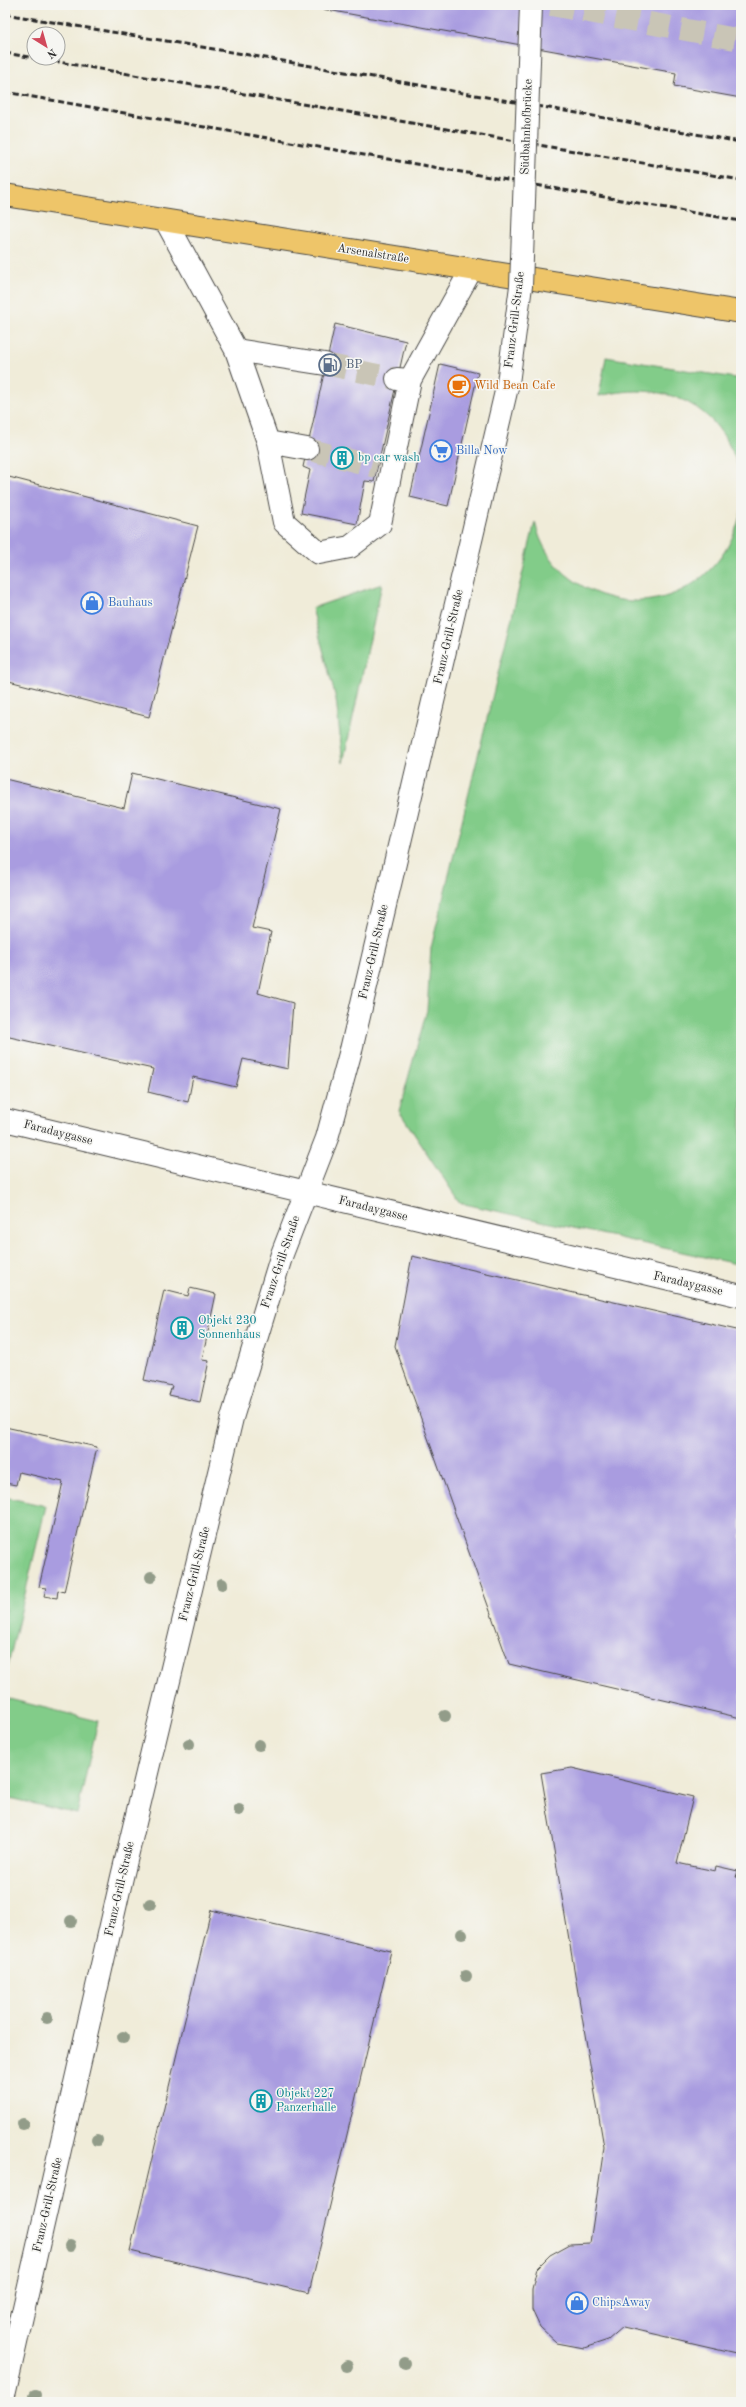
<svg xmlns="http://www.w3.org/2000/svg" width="746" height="2407" viewBox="0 0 746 2407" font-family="'Old Standard TT',serif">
  <rect width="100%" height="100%" fill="#f6f6f2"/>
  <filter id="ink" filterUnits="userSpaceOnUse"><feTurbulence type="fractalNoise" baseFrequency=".025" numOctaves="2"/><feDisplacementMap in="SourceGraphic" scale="8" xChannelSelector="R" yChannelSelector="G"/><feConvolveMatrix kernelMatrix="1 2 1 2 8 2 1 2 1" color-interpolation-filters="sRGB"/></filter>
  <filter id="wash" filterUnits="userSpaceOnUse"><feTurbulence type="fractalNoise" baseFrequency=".012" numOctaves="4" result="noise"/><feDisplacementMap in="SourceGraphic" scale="16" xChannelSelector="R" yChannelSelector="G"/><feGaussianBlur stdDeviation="0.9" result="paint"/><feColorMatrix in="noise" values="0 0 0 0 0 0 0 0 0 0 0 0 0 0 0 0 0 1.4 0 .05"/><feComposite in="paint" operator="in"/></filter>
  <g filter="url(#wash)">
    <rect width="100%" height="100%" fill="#f0ecd9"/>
    <path fill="#82cc89" stroke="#567c5a" d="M606 357 741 379V477C723 406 669 379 599 396Z
      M741 511V1265L460 1203 399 1111 427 1010 431 948 535 522C540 545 553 565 572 579 639 629 725 589 741 511Z
      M382 584 343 763 336 699 312 608Z
      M5 1497 46 1506 5 1678Z
      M5 1698 98 1721 77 1814 5 1797Z"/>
    <g id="blocks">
      <path fill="#a99ce0" d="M300 5H741V98L674 86 676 73Z
        M335 324 406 341 374 482 365 481 357 524 301 513 310 470 303 467Z
        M440 364 478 373 448 506 410 497Z
        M5 476 198 526 149 717 5 680Z
        M132 773 281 809 252 928 271 932 258 993 293 1003 288 1069 243 1059 236 1087 193 1077 188 1102 148 1092 153 1069 5 1036V779L124 808Z
        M412 1256 741 1331V1718L509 1664 395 1346Z
        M190 1288 216 1294 202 1360 209 1361 200 1402 169 1395 172 1386 144 1380 164 1290 188 1296Z
        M5 1427 97 1447 64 1592 58 1590 57 1598 44 1596 46 1588 39 1587 63 1482 19 1472 16 1485 5 1483Z
        M572 1768 693 1797 677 1863 715 1871 716 1866 738 1871 736 1877 741 1878V2354L623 2327 608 2340 584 2348 557 2343 540 2327 532 2310V2289L537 2268 550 2255 570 2244 590 2243 604 2147 541 1773Z
        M211 1910 391 1951 309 2293 130 2251Z"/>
    </g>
  </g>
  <g filter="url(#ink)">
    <use href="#blocks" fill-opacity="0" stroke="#494845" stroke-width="1"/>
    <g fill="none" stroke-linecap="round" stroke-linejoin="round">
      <path stroke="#c9c5b6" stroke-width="22" stroke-dasharray="22 11" stroke-linecap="butt" d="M551 5 741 40
        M325 364 397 379
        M307 449 377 467"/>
      <g stroke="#494845" stroke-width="24">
        <path id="minor" d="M166 221 236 350 325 364
          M236 350 268 442 284 522 319 553 350 547 380 524 410 380
          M397 379 410 380 471 270
          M268 442 307 449
          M5 1120 741 1296
          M5 2391 122 1877 232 1418 282 1254 327 1138 351 1050"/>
      </g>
      <g stroke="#494845" stroke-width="24">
        <path id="major" d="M5 195 741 312"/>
      </g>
      <use href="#minor" stroke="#fff" stroke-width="22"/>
      <use href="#major" stroke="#eec569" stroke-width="22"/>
      <path stroke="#2b2b2b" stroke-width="3" stroke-dasharray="6 3" stroke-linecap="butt" d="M5 14 243 54 741 142
        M5 53 34 58
        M36 58 741 180
        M5 92 741 221"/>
      <g stroke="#494845" stroke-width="24" stroke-linecap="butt">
        <path id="minor-bridge" d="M351 1050 508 383 521 286 531 5"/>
      </g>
      <use href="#minor-bridge" stroke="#fff" stroke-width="22"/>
    </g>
    <g fill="#929c89">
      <circle cx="151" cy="1577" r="6"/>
      <circle cx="222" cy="1584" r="6"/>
      <circle cx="445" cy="1716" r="6"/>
      <circle cx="189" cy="1744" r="6"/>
      <circle cx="259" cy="1745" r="6"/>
      <circle cx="239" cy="1810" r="6"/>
      <circle cx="150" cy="1904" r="6"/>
      <circle cx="71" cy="1921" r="6"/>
      <circle cx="462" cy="1934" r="6"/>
      <circle cx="466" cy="1976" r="6"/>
      <circle cx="47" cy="2018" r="6"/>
      <circle cx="123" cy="2037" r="6"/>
      <circle cx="23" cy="2124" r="6"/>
      <circle cx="97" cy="2140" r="6"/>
      <circle cx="70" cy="2246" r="6"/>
      <circle cx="405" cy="2363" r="6"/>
      <circle cx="347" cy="2366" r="6"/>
      <circle cx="35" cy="2395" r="6"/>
    </g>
  </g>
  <defs>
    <g id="fuel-ring" transform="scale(1.15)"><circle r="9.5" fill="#f6f6f2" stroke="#5c6f8a" stroke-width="1.5"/><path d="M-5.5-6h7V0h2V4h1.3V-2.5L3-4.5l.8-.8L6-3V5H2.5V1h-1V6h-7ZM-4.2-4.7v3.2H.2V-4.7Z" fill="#5c6f8a"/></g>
    <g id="cafe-ring" transform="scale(1.15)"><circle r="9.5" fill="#f6f6f2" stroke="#e8710a" stroke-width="1.5"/><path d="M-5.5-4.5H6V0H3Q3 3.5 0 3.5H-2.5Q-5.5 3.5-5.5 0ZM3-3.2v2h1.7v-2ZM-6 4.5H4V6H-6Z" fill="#e8710a"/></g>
    <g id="supermarket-ring" transform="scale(1.15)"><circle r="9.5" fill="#f6f6f2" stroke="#3f7fe0" stroke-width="1.5"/><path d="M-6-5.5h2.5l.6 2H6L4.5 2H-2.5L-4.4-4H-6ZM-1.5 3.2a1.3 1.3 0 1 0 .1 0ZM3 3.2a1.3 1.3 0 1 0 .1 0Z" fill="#3f7fe0"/></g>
    <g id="building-ring" transform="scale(1.15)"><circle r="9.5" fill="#f6f6f2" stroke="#0f9aa8" stroke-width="1.5"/><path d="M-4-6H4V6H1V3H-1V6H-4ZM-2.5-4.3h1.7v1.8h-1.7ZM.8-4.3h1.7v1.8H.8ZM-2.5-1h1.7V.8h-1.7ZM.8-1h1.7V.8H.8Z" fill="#0f9aa8"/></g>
    <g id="shop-ring" transform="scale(1.15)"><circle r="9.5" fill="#f6f6f2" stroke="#3f7fe0" stroke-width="1.5"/><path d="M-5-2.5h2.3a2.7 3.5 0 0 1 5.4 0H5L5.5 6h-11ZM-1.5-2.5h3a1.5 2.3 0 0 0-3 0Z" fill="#3f7fe0"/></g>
  </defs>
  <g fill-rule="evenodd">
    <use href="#fuel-ring" x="330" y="365"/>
    <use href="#cafe-ring" x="459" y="386"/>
    <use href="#supermarket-ring" x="441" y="451"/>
    <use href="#building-ring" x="342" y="458"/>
    <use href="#shop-ring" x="92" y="603"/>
    <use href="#building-ring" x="182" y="1328"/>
    <use href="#building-ring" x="261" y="2101"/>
    <use href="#shop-ring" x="577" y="2303"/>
  </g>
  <g text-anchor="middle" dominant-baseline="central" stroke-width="3" stroke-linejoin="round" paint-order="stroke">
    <g font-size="12" fill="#2b2b2b" stroke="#f6f6f2">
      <text transform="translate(527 127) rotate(-88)">Südbahnhofbrücke</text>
      <text transform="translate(373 254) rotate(9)">Arsenalstraße</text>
      <text transform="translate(515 320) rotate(-83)">Franz-Grill-Straße</text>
      <text transform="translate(449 637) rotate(-77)">Franz-Grill-Straße</text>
      <text transform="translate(374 952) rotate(-77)">Franz-Grill-Straße</text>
      <text transform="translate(58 1133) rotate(14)">Faradaygasse</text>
      <text transform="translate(373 1209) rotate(14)">Faradaygasse</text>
      <text transform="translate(281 1262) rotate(-71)">Franz-Grill-Straße</text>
      <text transform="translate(688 1284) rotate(13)">Faradaygasse</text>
      <text transform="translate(195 1574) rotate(-76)">Franz-Grill-Straße</text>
      <text transform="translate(120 1889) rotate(-77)">Franz-Grill-Straße</text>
      <text transform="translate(48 2205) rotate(-77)">Franz-Grill-Straße</text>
    </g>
    <g font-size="12" fill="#4e5e75" stroke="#f6f6f2" text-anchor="start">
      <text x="346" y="365">BP</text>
    </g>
    <g font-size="12" fill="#c56008" stroke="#f6f6f2" text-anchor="start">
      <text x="474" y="386">Wild Bean Cafe</text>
    </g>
    <g font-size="12" fill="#366cbe" stroke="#f6f6f2" text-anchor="start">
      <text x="456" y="451">Billa Now</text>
      <text x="108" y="603">Bauhaus</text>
      <text x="592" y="2303">ChipsAway</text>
    </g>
    <g font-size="12" fill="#0d838f" stroke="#f6f6f2" text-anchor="start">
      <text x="358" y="458">bp car wash</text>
      <text x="198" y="1321">Objekt 230<tspan x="198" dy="14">Sonnenhaus</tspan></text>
      <text x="276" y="2094">Objekt 227<tspan x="276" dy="14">Panzerhalle</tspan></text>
    </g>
  </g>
  <rect width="746" height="2407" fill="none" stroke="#f6f6f2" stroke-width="20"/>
  <g transform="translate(46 46) rotate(143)"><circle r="19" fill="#f6f6f2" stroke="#a5a5a2"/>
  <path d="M0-3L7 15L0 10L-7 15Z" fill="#d1495b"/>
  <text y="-6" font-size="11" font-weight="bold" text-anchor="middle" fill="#2b2b2b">N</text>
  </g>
</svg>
